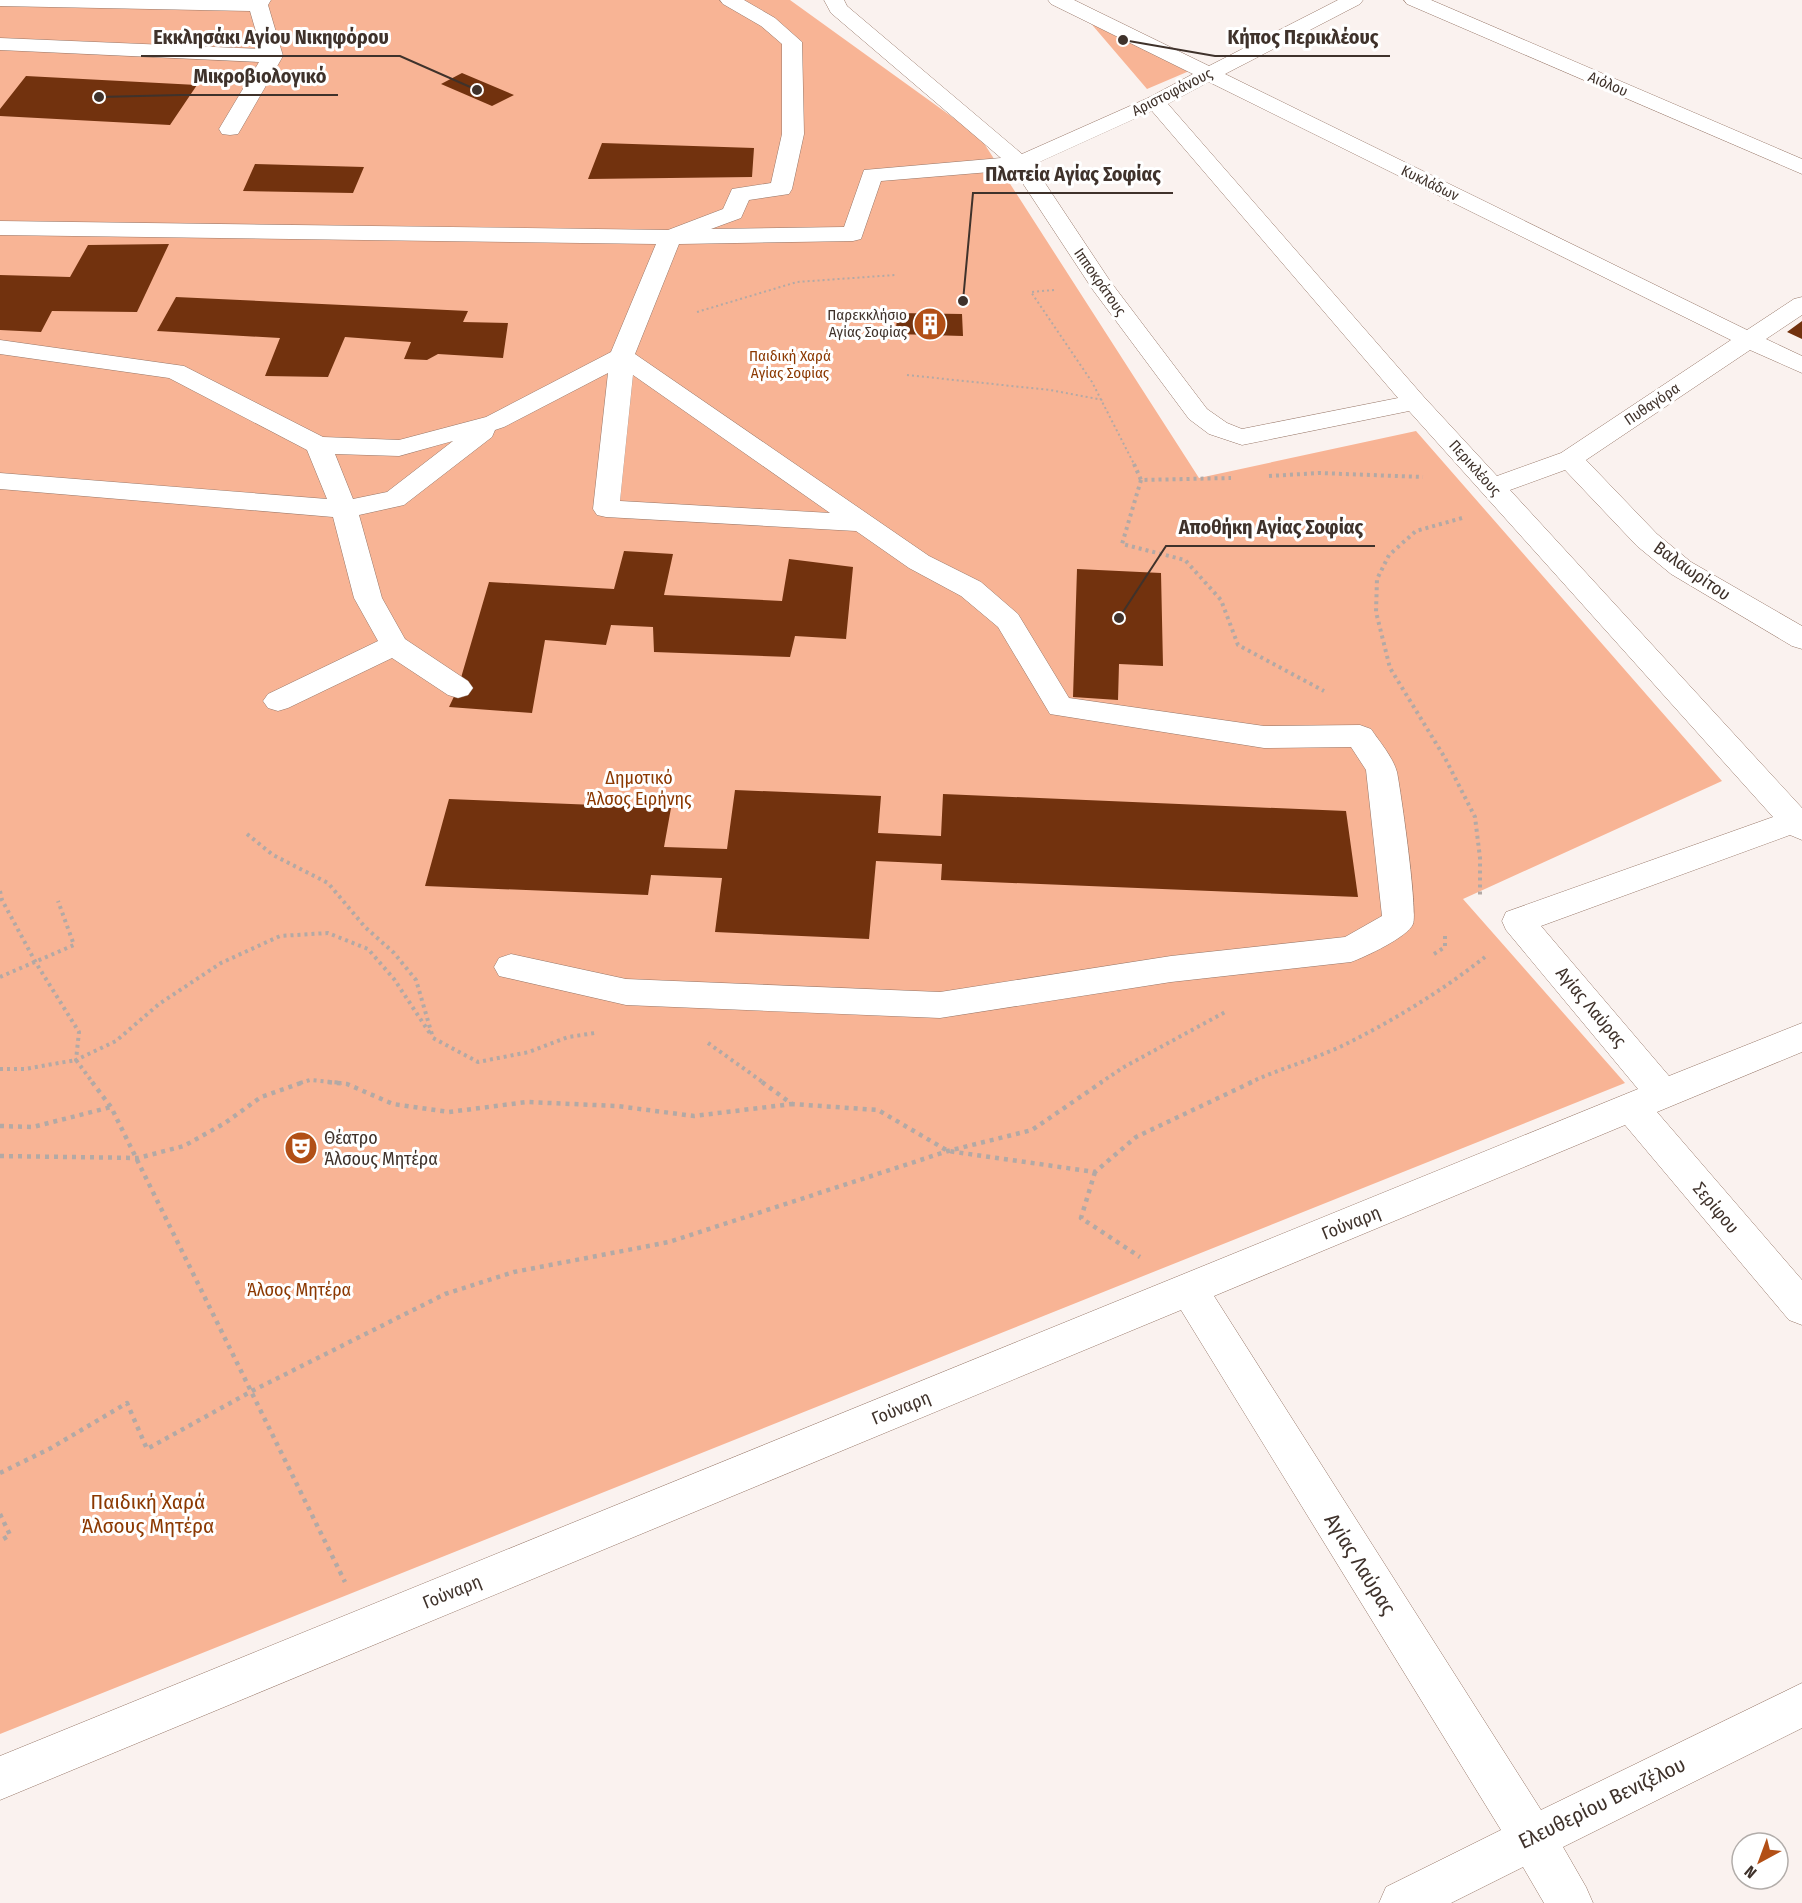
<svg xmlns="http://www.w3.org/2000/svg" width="1802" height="1903" viewBox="0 0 1802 1903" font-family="'Fira Sans Condensed',sans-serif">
  <rect width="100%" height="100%" fill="#faf2ef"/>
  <path fill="#f8b495" d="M0 0H790L980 137 1199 478 1416 431 1722 781 1463 899 1625 1083 0 1734Z
    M1082 13 1201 66 1147 89Z"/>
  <path fill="#72320e" d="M462 73 514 95 492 106 441 84Z
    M26 76 197 85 170 125 0 116V109Z
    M602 143 754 148 752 177 588 179Z
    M255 164 364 167 353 193 243 191Z
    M169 244 137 312 52 311 41 332 0 330V275L70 277 88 245Z
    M176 297 468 311 463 322 508 323 503 358 438 354 427 360 404 359 411 342 345 337 328 377 265 376 280 338 157 331Z
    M898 313 962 314 963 336 895 334Z
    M1802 321V339L1787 332Z
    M624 551 673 554 664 595 782 601 789 559 853 567 846 639 795 636 790 657 654 652 653 627 611 625 606 645 545 640 532 713 449 707 458 688 489 582 614 589Z
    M1077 569 1161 573 1163 666 1119 664 1118 700 1073 697Z
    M735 790 881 796 878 833 941 836 943 794 1346 811 1358 897 941 880 942 864 876 861 869 939 715 932 722 878 651 875 648 895 425 886 449 799 671 808 664 847 727 849Z"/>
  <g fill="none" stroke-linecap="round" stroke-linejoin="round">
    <g stroke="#977768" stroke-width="1">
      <path id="minor" d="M0 0H271L268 5 283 56 241 129 238 134 230 135 222 134 219 129 259 62 0 50V38L261 49 250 11 0 6Z
        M720 0H744L775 18 802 42 804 134 792 189 789 194 749 200 741 218 711 229 844 227 864 170 1001 158 831 13 824 0H844L847 6 1022 154 1148 98 1193 74 1051 4 1048 0H1074L1209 66 1338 0H1363L1360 4 1225 74 1747 330 1794 299 1802 297V315L1766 339 1802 356V373L1750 350 1586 460 1657 534 1691 562 1802 626V649L1792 646 1671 574 1637 546 1565 470 1510 490 1802 808V840L1790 835 1541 926 1669 1076 1802 1023V1052L1657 1112 1802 1280V1325L1789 1320 1625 1125 1214 1296 1541 1810 1802 1683V1728L1563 1847 1586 1887 1593 1903H1544L1523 1867 1451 1903H1379L1386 1887 1501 1830 1181 1310 0 1800V1756L1638 1089 1506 930 1502 921 1506 912 1773 817 1409 411 1242 445 1209 434 1189 419 1093 290 1014 170 881 181 861 239 853 241 679 244 635 354 929 556 981 582 1018 614 1069 698 1264 726 1360 725 1371 729C1379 741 1393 757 1397 772 1401 792 1418 911 1413 924 1408 937 1365 957 1351 962L1171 982 940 1018 626 1005 499 976 494 967 499 958 511 954 626 979 940 992 1171 956 1345 937 1382 916 1366 770 1351 747 1264 748 1050 714 998 627 961 596 909 568 856 531 606 517 597 515 593 509 608 373 504 427 495 430 492 437 404 505 359 515 382 598 405 639 468 681 473 688 468 695 458 698 448 695 392 658 288 708 278 711 268 708 263 701 268 694 378 641 354 598 333 517 0 489V473L327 499 307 450 169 378 0 354V340L184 366 323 437 399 440 486 417 611 352 656 244 0 235V221L668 230 723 209 732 189 771 183 782 134V44L761 26 723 4ZM1209 82 1731 340 1561 453 1497 476 1424 397 1168 104ZM1152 111 1398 398 1242 429 1227 423 1207 409 1110 281 1033 165ZM633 375 830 513 620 501ZM453 441 387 492 353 499 335 454 399 456Z
        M1404 0H1431L1802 159V174L1407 4Z"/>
    </g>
    <path stroke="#b3a9a5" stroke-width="2" stroke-dasharray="2 3" stroke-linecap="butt" d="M1054 290 1031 292 1092 382 1135 466
      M697 312 797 282 895 275
      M907 375 1050 390 1103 400"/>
    <path stroke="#b3a9a5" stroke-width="4" stroke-dasharray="3 4" stroke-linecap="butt" d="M1134 464 1141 480 1231 478
      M1269 476 1319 473 1423 477
      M1141 480 1122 544 1185 560 1221 600 1238 645 1324 691
      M1462 518 1416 531 1389 555 1377 579 1376 612 1390 668 1445 758 1475 817 1480 858V895
      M247 834 273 855 328 883 365 927 394 953 416 980 433 1038 478 1062 529 1052 568 1037 595 1033
      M0 891 2 900 36 963 79 1032 76 1060 116 1041 159 1004 221 963 280 936 328 933 368 949 394 979 431 1035
      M1434 954 1445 947V934
      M0 977 74 945 58 901
      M708 1043 764 1083
      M0 1069H25L76 1060 93 1083
      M300 1083 310 1080 342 1083
      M1100 1083 1124 1067 1227 1011
      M1249 1083C1281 1068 1316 1059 1348 1043 1396 1019 1443 990 1485 957"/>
    <path stroke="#b3a9a5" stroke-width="4.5" stroke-dasharray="4 5" stroke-linecap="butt" d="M92 1082 111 1107 345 1582
      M328 1082 347 1084 393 1104 449 1112 527 1102 617 1106 694 1116 792 1104
      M762 1082 792 1104 878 1110 948 1151 1095 1172 1136 1137 1252 1082
      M0 1126 33 1127 111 1107
      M0 1156 138 1158 184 1146 225 1123 261 1097 304 1082
      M1095 1172 1081 1218 1140 1257
      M0 1473 51 1448 127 1403 147 1449 252 1391 445 1294 514 1272 669 1242 948 1151 1032 1130 1102 1082
      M0 1514 10 1535 0 1541"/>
    <use href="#minor" fill="#fff" fill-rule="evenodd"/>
  </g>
  <defs>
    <g id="building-disc" transform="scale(1.725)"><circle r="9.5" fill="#b24f16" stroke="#fff"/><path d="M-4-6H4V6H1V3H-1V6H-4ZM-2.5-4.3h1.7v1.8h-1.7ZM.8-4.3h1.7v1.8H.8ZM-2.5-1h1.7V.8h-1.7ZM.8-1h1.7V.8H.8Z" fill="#fff"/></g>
    <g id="theatre-disc" transform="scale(1.725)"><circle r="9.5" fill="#b24f16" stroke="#fff"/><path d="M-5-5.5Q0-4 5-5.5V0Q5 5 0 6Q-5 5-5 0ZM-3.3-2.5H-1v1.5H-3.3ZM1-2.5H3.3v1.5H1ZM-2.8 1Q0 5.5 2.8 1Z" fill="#fff"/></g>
  </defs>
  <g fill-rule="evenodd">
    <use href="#building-disc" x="930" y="324"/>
    <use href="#theatre-disc" x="301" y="1148"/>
  </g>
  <g text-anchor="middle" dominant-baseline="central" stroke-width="6" stroke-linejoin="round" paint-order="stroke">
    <g font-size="15" fill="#3f322b" stroke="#fff">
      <text transform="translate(1608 84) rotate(23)">Αιόλου</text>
      <text transform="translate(1172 92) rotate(-27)">Αριστοφάνους</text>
      <text transform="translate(1430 183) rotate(26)">Κυκλάδων</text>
      <text transform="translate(1100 282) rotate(55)">Ιπποκράτους</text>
      <text transform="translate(1652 404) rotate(-34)">Πυθαγόρα</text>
      <text transform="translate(1475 468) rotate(48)">Περικλέους</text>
    </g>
    <g font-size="15" fill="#3f322b" stroke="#fff" text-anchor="end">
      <text x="907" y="315">Παρεκκλήσιο<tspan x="907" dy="17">Αγίας Σοφίας</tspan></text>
    </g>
    <g font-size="15" fill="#8b3801" stroke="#fff">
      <text x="790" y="356">Παιδική Χαρά<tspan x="790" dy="17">Αγίας Σοφίας</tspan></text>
    </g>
    <g font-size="18" fill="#3f322b" stroke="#fff">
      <text transform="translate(1692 571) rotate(35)">Βαλαωρίτου</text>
      <text transform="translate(1591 1007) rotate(50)">Αγίας Λαύρας</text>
      <text transform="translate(1716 1208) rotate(50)">Σερίφου</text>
      <text transform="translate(1351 1223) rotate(-22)">Γούναρη</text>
      <text transform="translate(901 1408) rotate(-22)">Γούναρη</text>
      <text transform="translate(452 1592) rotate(-22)">Γούναρη</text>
    </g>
    <g font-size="18" fill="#8b3801" stroke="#fff">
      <text x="639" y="778">Δημοτικό<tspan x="639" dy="21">Άλσος Ειρήνης</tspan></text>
      <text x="299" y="1290">Άλσος Μητέρα</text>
    </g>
    <g font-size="18" fill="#3f322b" stroke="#fff" text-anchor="start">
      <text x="324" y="1138">Θέατρο<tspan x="324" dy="21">Άλσους Μητέρα</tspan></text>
    </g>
    <g font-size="21" fill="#8b3801" stroke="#fff">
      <text x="148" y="1502">Παιδική Χαρά<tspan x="148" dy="24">Άλσους Μητέρα</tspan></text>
    </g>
    <g font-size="21" fill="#3f322b" stroke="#fff">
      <text transform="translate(1360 1564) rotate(58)">Αγίας Λαύρας</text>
      <text transform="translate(1602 1803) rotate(-26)">Ελευθερίου Βενιζέλου</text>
    </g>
  </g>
  <path fill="none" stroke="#3f322b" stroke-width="2" d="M1123 40L1215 56H1390M477 90L400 56H141M99 97L181 95H338M963 301L973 193H1173M1119 618L1166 546H1375"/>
  <g fill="#3f322b" stroke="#fff" stroke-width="2">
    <circle cx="1123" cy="40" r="6"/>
    <circle cx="477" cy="90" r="6"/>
    <circle cx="99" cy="97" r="6"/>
    <circle cx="963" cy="301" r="6"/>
    <circle cx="1119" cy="618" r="6"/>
  </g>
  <g font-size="20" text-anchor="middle" font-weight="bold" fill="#3f322b" stroke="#fff" stroke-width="6" stroke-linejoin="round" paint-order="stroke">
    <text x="1303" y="44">Κήπος Περικλέους</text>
    <text x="271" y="44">Εκκλησάκι Αγίου Νικηφόρου</text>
    <text x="260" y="83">Μικροβιολογικό</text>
    <text x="1073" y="181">Πλατεία Αγίας Σοφίας</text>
    <text x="1271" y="534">Αποθήκη Αγίας Σοφίας</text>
  </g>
  <g transform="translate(1760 1861) rotate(221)"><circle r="28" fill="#ffffff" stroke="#b2adaa" stroke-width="1.5"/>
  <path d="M0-4.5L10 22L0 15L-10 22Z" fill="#b24f16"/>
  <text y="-9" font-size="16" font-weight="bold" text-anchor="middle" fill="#3f322b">N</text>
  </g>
</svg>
